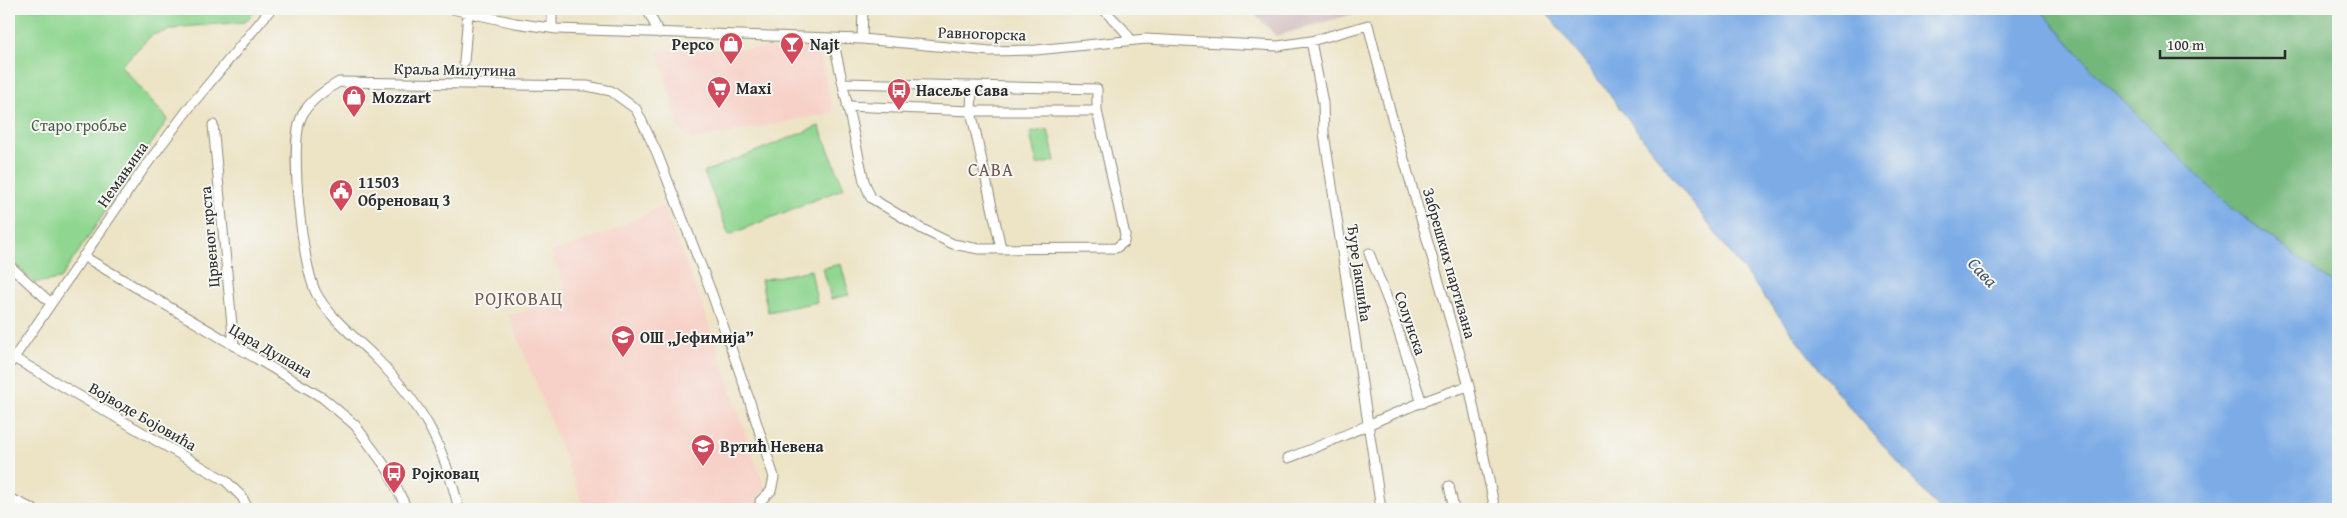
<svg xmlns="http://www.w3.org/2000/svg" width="2347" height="518" viewBox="0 0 2347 518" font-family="'Gentium Book Plus',serif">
  <rect width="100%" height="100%" fill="#f6f6f2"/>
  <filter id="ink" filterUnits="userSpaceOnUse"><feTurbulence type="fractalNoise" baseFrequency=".02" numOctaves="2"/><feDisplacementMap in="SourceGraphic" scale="10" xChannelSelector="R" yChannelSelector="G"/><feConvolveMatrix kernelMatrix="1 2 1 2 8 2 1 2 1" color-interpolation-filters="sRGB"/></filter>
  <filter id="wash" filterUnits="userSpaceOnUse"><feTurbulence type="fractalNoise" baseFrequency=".0096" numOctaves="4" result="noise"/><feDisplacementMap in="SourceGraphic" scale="20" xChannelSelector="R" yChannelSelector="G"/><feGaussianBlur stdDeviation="1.12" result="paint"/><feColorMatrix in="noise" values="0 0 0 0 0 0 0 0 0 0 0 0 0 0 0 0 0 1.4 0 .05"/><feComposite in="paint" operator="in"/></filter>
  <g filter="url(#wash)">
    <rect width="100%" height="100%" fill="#ede4c6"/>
    <path fill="#f7d1c7" d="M819 47 833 113 692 140 679 128 658 50Z
      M663 205 701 301 765 490 758 496 761 505 748 509H585L509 316 567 295 552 252 610 232Z"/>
    <path fill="#d2bfc0" d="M1250 9H1371L1276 36Z"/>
    <path fill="#8fd690" stroke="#5d805e" d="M9 9H258L245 22 182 27 152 35 121 66 168 119 60 279 34 283 9 258Z
      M819 126 844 188 729 235 704 172Z
      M1048 129 1055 161 1037 165 1030 133Z
      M841 264 849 295 831 299 823 268Z
      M811 270 817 302 768 312 761 280Z"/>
    <path fill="#73b77a" stroke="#4f7152" d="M2040 9H2338V287L2228 205 2097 75Z"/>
    <path fill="#7cabe6" stroke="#546b88" d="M1544 9H2040L2097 75 2228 205 2338 287V509H1939L1840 396Z"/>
  </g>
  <g filter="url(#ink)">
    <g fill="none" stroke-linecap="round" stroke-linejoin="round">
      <g stroke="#8c8878" stroke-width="11">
        <path id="minor" d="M452 9 515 23 557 29 862 39 990 51 1036 50 1146 39 1278 46 1311 41 1368 25 1389 107 1469 386 1495 509
          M647 9 659 33
          M1103 9 1123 29 1131 40
          M552 28V9
          M833 39 864 181 871 198 922 229 953 244 979 249 1116 248 1124 242 1125 235 1097 111V89L843 83
          M862 39 863 9
          M1311 41 1323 103 1324 133 1381 509
          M464 62 468 13
          M972 87 971 111 1001 248
          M847 106 971 111H1097
          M213 125 234 346
          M1369 253 1390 306 1422 403
          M83 256 323 398 355 425 388 470 407 509
          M9 265 51 303
          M14 358 226 481 242 497 248 509
          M9 365 144 168 192 104 271 9
          M1288 458C1349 436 1407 404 1469 386
          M1449 486 1454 509
          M9 498 33 509
          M459 509C442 441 424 407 375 357 355 337 329 317 316 293 302 265 289 146 301 118 307 102 325 90 339 82L587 86 611 91 636 109 657 153 712 294 748 396 774 477 771 491 760 501"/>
      </g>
      <use href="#minor" stroke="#fff" stroke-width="9"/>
    </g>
  </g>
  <defs>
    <g id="shop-pin" transform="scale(1.25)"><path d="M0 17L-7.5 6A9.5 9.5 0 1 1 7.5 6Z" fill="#d1495b" stroke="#f6f6f2"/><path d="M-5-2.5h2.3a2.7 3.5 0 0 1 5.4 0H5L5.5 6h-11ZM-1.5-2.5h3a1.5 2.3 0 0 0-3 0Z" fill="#fff"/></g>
    <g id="bar-pin" transform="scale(1.25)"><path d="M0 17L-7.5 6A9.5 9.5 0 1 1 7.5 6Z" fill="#d1495b" stroke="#f6f6f2"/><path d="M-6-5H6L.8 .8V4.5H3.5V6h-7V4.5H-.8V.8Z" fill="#fff"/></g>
    <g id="supermarket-pin" transform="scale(1.25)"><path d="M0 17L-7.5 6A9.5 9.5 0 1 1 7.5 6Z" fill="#d1495b" stroke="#f6f6f2"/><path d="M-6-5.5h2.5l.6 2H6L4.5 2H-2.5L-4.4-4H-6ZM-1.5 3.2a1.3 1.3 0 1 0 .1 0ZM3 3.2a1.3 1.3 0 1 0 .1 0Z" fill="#fff"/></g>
    <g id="bus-pin" transform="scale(1.25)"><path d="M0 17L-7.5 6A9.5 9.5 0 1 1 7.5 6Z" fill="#d1495b" stroke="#f6f6f2"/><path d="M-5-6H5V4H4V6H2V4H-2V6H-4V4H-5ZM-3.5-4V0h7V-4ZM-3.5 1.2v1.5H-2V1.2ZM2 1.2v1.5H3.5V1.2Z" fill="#fff"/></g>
    <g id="civic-pin" transform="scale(1.25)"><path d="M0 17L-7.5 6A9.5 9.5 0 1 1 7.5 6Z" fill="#d1495b" stroke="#f6f6f2"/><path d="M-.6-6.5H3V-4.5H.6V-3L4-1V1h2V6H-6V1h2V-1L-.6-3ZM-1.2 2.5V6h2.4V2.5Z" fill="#fff"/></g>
    <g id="school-pin" transform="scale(1.25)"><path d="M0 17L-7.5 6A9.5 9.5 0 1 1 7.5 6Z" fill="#d1495b" stroke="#f6f6f2"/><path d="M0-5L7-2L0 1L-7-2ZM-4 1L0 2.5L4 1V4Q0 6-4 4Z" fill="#fff"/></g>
  </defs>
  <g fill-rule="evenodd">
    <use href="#shop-pin" x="731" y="44"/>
    <use href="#bar-pin" x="792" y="44"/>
    <use href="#supermarket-pin" x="719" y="88"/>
    <use href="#bus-pin" x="899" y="90"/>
    <use href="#shop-pin" x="354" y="97"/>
    <use href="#civic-pin" x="341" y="191"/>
    <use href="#school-pin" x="623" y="337"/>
    <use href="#school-pin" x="703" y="446"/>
    <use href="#bus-pin" x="394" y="473"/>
  </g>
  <g text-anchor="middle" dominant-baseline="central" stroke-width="4" stroke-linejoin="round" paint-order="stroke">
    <g font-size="16" fill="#2b2b2b" stroke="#f6f6f2">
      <text transform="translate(982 33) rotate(2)">Равногорска</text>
      <text transform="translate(455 69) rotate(1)">Краља Милутина</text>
      <text transform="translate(122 174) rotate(-55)">Немањина</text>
      <text transform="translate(209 237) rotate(-95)">Црвеног крста</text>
      <text transform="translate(1450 263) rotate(74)">Забрешких партизана</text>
      <text transform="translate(1360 273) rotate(82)">Ђуре Јакшића</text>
      <text transform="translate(1411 323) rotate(71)">Солунска</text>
      <text transform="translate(271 350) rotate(30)">Цара Душана</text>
      <text transform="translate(143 416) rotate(30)">Војводе Бојовића</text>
    </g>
    <g font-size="16" font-weight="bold" fill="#2b2b2b" stroke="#f6f6f2" text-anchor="start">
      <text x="714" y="44" text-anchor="end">Pepco</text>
      <text x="810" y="44">Najt</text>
      <text x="736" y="88">Maxi</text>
      <text x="916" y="90">Насеље Сава</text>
      <text x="372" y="97">Mozzart</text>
      <text x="358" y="182">11503<tspan x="358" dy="18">Обреновац 3</tspan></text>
      <text x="640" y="337">ОШ „Јефимија”</text>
      <text x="720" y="446">Вртић Невена</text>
      <text x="412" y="473">Ројковац</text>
    </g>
    <g font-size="16" fill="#495e49" stroke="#f6f6f2">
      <text x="79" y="125">Старо гробље</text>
    </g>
    <g font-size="18" letter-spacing="1" fill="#6f5852" stroke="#f6f6f2">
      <text x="991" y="169">САВА</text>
      <text x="519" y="298">РОЈКОВАЦ</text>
    </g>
    <g font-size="18" font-style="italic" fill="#47586c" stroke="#f6f6f2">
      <text transform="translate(1983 272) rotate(46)">Сава</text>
    </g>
  </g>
  <rect width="2347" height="518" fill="none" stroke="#f6f6f2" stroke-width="30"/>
  <path d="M2160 50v8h125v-8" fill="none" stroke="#2b2b2b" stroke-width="2.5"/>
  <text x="2167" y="50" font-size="15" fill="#2b2b2b" stroke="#f6f6f2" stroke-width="4" paint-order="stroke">100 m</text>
</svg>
